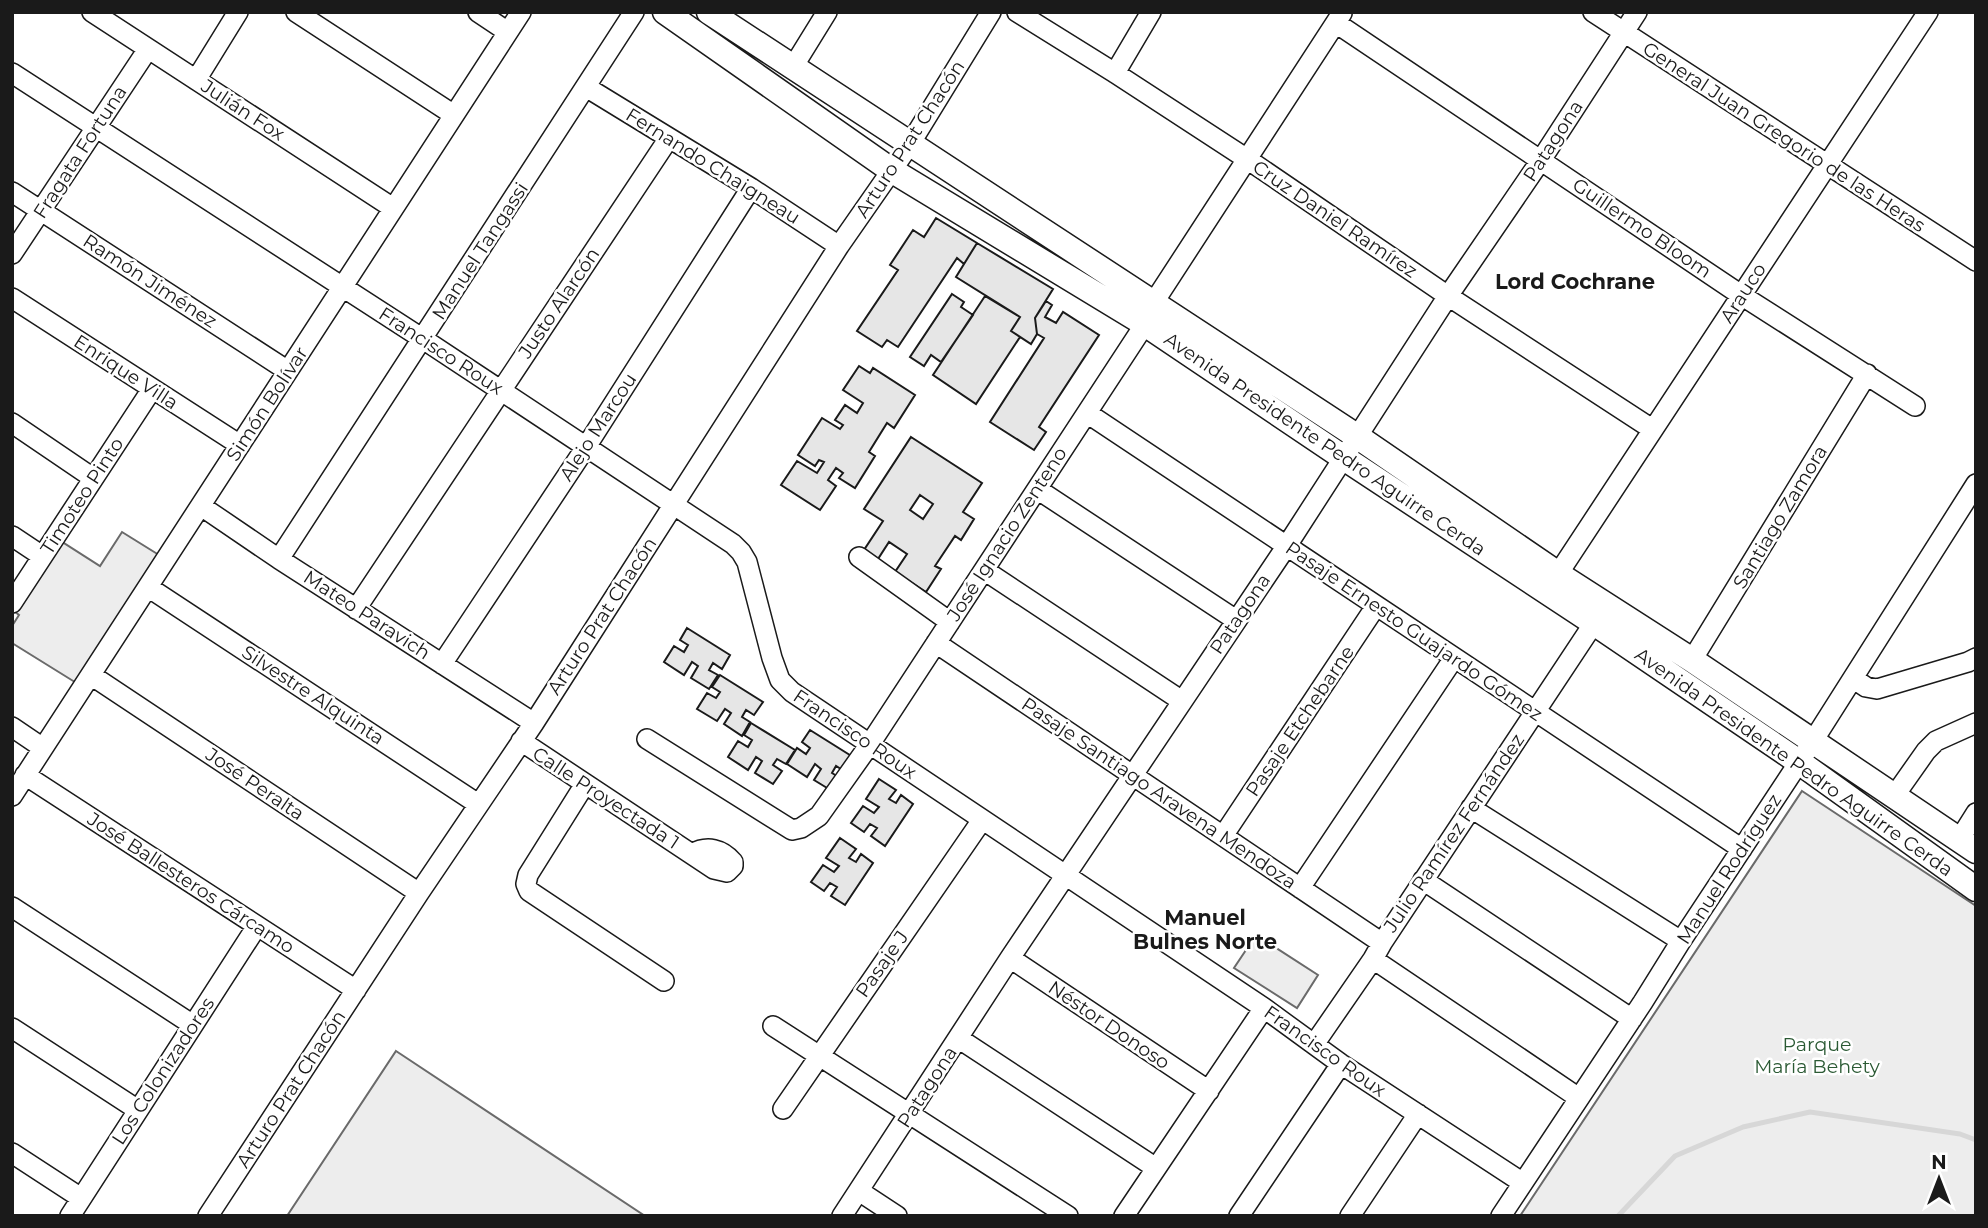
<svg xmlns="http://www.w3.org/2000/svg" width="1988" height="1228" viewBox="0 0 1988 1228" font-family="Montserrat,sans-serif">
  <rect width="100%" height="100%" fill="#fff"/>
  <path fill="#ededed" stroke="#6a6a6a" stroke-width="2" d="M122 532 159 555 78 684 12 643V626L19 615 14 611 59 540 100 566Z
    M1802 791 1976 906V1216H1520Z
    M1256 935 1318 975 1297 1008 1234 968Z
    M396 1051 645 1216H287Z"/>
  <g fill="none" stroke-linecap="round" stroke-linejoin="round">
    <path stroke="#d7d7d7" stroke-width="5" d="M1618 1216 1675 1156 1743 1127 1810 1112 1960 1134 1976 1140"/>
  </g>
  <path fill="#e6e6e6" stroke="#1a1a1a" stroke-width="2" fill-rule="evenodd" d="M936 218 977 243 964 264 957 258 898 347 887 340 882 347 857 331 898 270 890 265 913 230 924 237Z
    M977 243 1053 289 1035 318 1037 334 1031 344 1011 331 1020 317 956 277Z
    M952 294 964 302 961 307 973 315 941 362 931 355 924 366 910 357Z
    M985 296 1020 317 1011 331 1020 337 976 404 933 375Z
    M1046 301 1052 305 1045 317 1056 323 1063 312 1099 335 1039 427 1046 432 1034 450 990 422 1044 338 1037 334 1035 318Z
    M859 366 870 373 873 368 915 395 894 428 887 423 869 452 875 456 855 488 839 478 843 473 836 468 828 480 836 486 820 510 781 485 797 461 817 473 824 462 819 460 815 466 798 455 822 418 840 429 843 425 835 420 845 405 857 413 863 403 843 390Z
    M911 437 982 483 963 512 974 519 961 540 955 536 935 566 941 569 926 592 895 572 907 554 889 542 876 562 862 553 883 521 864 509ZM920 495 933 504 923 519 910 510Z
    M687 628 730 655 722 669 713 663 709 670 718 675 709 689 691 678 698 666 692 662 684 675 664 662 674 646 684 652 688 645 680 640Z
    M720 675 763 702 754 715 746 710 742 717 750 722 742 736 724 724 731 713 725 709 717 721 697 709 707 693 716 698 720 692 712 687Z
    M751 723 795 750 786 764 777 759 773 765 782 771 773 784 755 773 762 761 756 757 748 770 728 757 738 741 748 747 752 740 744 735Z
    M810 730 853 757 844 771 836 766 832 773 840 778 832 791 814 780 821 769 815 764 807 777 787 764 797 748 806 754 810 748 802 742Z
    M879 779 896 790 889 799 896 803 901 795 913 804 885 846 871 836 877 828 870 824 864 832 851 823 863 806 874 813 879 807 866 799Z
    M840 838 856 849 849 858 856 862 861 854 873 863 845 905 831 896 837 887 830 883 824 891 811 882 823 865 834 872 839 866 826 858Z"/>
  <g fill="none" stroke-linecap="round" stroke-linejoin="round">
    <g stroke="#1a1a1a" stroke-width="22">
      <path id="minor" d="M92 12 393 208
        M296 12 454 115
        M478 12 508 32
        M1017 12 1115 73 1247 159 1448 296 1652 429
        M1593 12 1976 261
        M1336 23 1741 295 1915 406
        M793 67 827 12
        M12 73 423 339 733 544 741 552 747 562 772 658 780 680 792 692 1264 1008 1341 1064 1523 1183
        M1115 73 1151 12
        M196 80 238 12
        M586 87 751 188 839 246
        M12 192 288 371
        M12 254 148 49
        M12 298 240 445
        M1154 302 1342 13
        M1087 413 1742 849
        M12 423 93 478
        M1037 489 1236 620
        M201 506 279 559 534 723
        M12 536 42 556
        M859 557 950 622
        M279 559 634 12
        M984 570 1182 701
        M1558 574 1928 12
        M148 587 478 804
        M12 603 152 389
        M356 609 669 138
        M936 643 1382 943
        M1692 660 1867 374
        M442 664 586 447 751 188
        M91 675 419 893
        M1854 679 1866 687 1877 689 1968 662 1976 658
        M12 727 43 748
        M647 739 792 830 801 828 819 816 870 744 1145 324
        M521 741 714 869 727 872 733 866V862C722 849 707 845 692 854
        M25 775 356 990
        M585 784 528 875 526 884 529 891 664 981
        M1895 795 1926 751 1936 741 1976 723
        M12 796 521 12
        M1471 808 1681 941
        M1223 836 1376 606
        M1959 840 1976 813
        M1423 880 1632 1019
        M1300 888 1454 658
        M12 907 193 1025
        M1010 958 1209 1091
        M1373 959 1579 1098
        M773 1026 1068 1216
        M12 1028 138 1110
        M958 1038 1156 1168
        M1315 1043 1373 959 1382 943 1594 623
        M783 1109 982 820
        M12 1153 81 1198
        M859 1191 897 1216
        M70 1216 257 926
        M208 1216 419 893 534 723 839 246 910 144 991 12
        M842 1216 1010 958 1286 547 1448 296 1541 160 1637 12
        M1124 1216 1264 1008
        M1239 1216 1341 1064
        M1350 1216 1418 1114
        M1501 1216 1643 1002 1681 941 1813 741 1976 484"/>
    </g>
    <g stroke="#1a1a1a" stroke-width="27">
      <path id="major" d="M665 12 891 170 1145 324 1344 458 1594 623 1799 762 1976 889
        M709 12 1358 437 1558 574 1692 660 1976 851"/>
    </g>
    <use href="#minor" stroke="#fff" stroke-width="19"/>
    <use href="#major" stroke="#fff" stroke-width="24"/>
  </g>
  <g text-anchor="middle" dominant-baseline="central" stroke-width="5" stroke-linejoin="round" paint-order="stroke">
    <g font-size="19" fill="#1a1a1a" stroke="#fff">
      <text transform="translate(243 110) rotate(33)">Julián Fox</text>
      <text transform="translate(1784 137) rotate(33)">General Juan Gregorio de las Heras</text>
      <text transform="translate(910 139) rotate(-57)">Arturo Prat Chacón</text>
      <text transform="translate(1553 141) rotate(-57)">Patagona</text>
      <text transform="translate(80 152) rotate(-57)">Fragata Fortuna</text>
      <text transform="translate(713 166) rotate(32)">Fernando Chaigneau</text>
      <text transform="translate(1335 219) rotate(34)">Cruz Daniel Ramírez</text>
      <text transform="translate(1642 228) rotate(34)">Guillermo Bloom</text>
      <text transform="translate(480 251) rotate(-57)">Manuel Tangassi</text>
      <text transform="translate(150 281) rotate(33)">Ramón Jiménez</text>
      <text transform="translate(1743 293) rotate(-57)">Arauco</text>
      <text transform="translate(559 303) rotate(-56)">Justo Alarcón</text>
      <text transform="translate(441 351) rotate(33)">Francisco Roux</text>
      <text transform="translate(126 372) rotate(33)">Enrique Villa</text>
      <text transform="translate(267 404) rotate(-57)">Simón Bolívar</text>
      <text transform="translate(598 427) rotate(-57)">Alejo Marcou</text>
      <text transform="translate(1325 444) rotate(34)">Avenida Presidente Pedro Aguirre Cerda</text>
      <text transform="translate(82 496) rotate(-57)">Timoteo Pinto</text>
      <text transform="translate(1780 517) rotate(-59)">Santiago Zamora</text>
      <text transform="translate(1007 534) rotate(-57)">José Ignacio Zenteno</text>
      <text transform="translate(1240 614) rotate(-56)">Patagona</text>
      <text transform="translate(367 615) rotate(33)">Mateo Paravich</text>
      <text transform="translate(602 616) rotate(-57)">Arturo Prat Chacón</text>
      <text transform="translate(1414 631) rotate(34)">Pasaje Ernesto Guajardo Gómez</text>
      <text transform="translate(313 695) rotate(33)">Silvestre Alquinta</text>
      <text transform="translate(1300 721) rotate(-56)">Pasaje Etchebarne</text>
      <text transform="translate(855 734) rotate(34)">Francisco Roux</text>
      <text transform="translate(1794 762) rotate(35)">Avenida Presidente Pedro Aguirre Cerda</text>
      <text transform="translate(255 784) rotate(34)">José Peralta</text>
      <text transform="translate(1159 793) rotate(34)">Pasaje Santiago Aravena Mendoza</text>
      <text transform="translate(606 798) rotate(33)">Calle Proyectada 1</text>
      <text transform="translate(1454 833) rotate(-56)">Julio Ramírez Fernández</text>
      <text transform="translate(1729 869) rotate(-57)">Manuel Rodríguez</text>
      <text transform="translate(191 883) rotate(33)">José Ballesteros Cárcamo</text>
      <text transform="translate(882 964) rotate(-55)">Pasaje J</text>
      <text transform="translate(1109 1025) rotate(34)">Néstor Donoso</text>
      <text transform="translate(1325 1051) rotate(35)">Francisco Roux</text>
      <text transform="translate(163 1071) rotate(-57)">Los Colonizadores</text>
      <text transform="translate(927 1087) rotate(-57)">Patagona</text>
      <text transform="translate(291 1089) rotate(-57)">Arturo Prat Chacón</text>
    </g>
    <g font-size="19" fill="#2b5a34" stroke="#fff">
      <text x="1817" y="1044">Parque<tspan x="1817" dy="22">María Behety</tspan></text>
    </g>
    <g font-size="21" font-weight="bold" fill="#1a1a1a" stroke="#fff">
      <text x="1575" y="281">Lord Cochrane</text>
      <text x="1205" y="917">Manuel<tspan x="1205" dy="24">Bulnes Norte</tspan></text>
    </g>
  </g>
  <rect width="1988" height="1228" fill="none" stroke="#1a1a1a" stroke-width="28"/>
  <g transform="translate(1939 1179)" stroke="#ffffff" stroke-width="5" paint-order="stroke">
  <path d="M0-5L12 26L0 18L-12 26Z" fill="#1a1a1a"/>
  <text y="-10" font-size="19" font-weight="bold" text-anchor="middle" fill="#1a1a1a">N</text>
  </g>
</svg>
